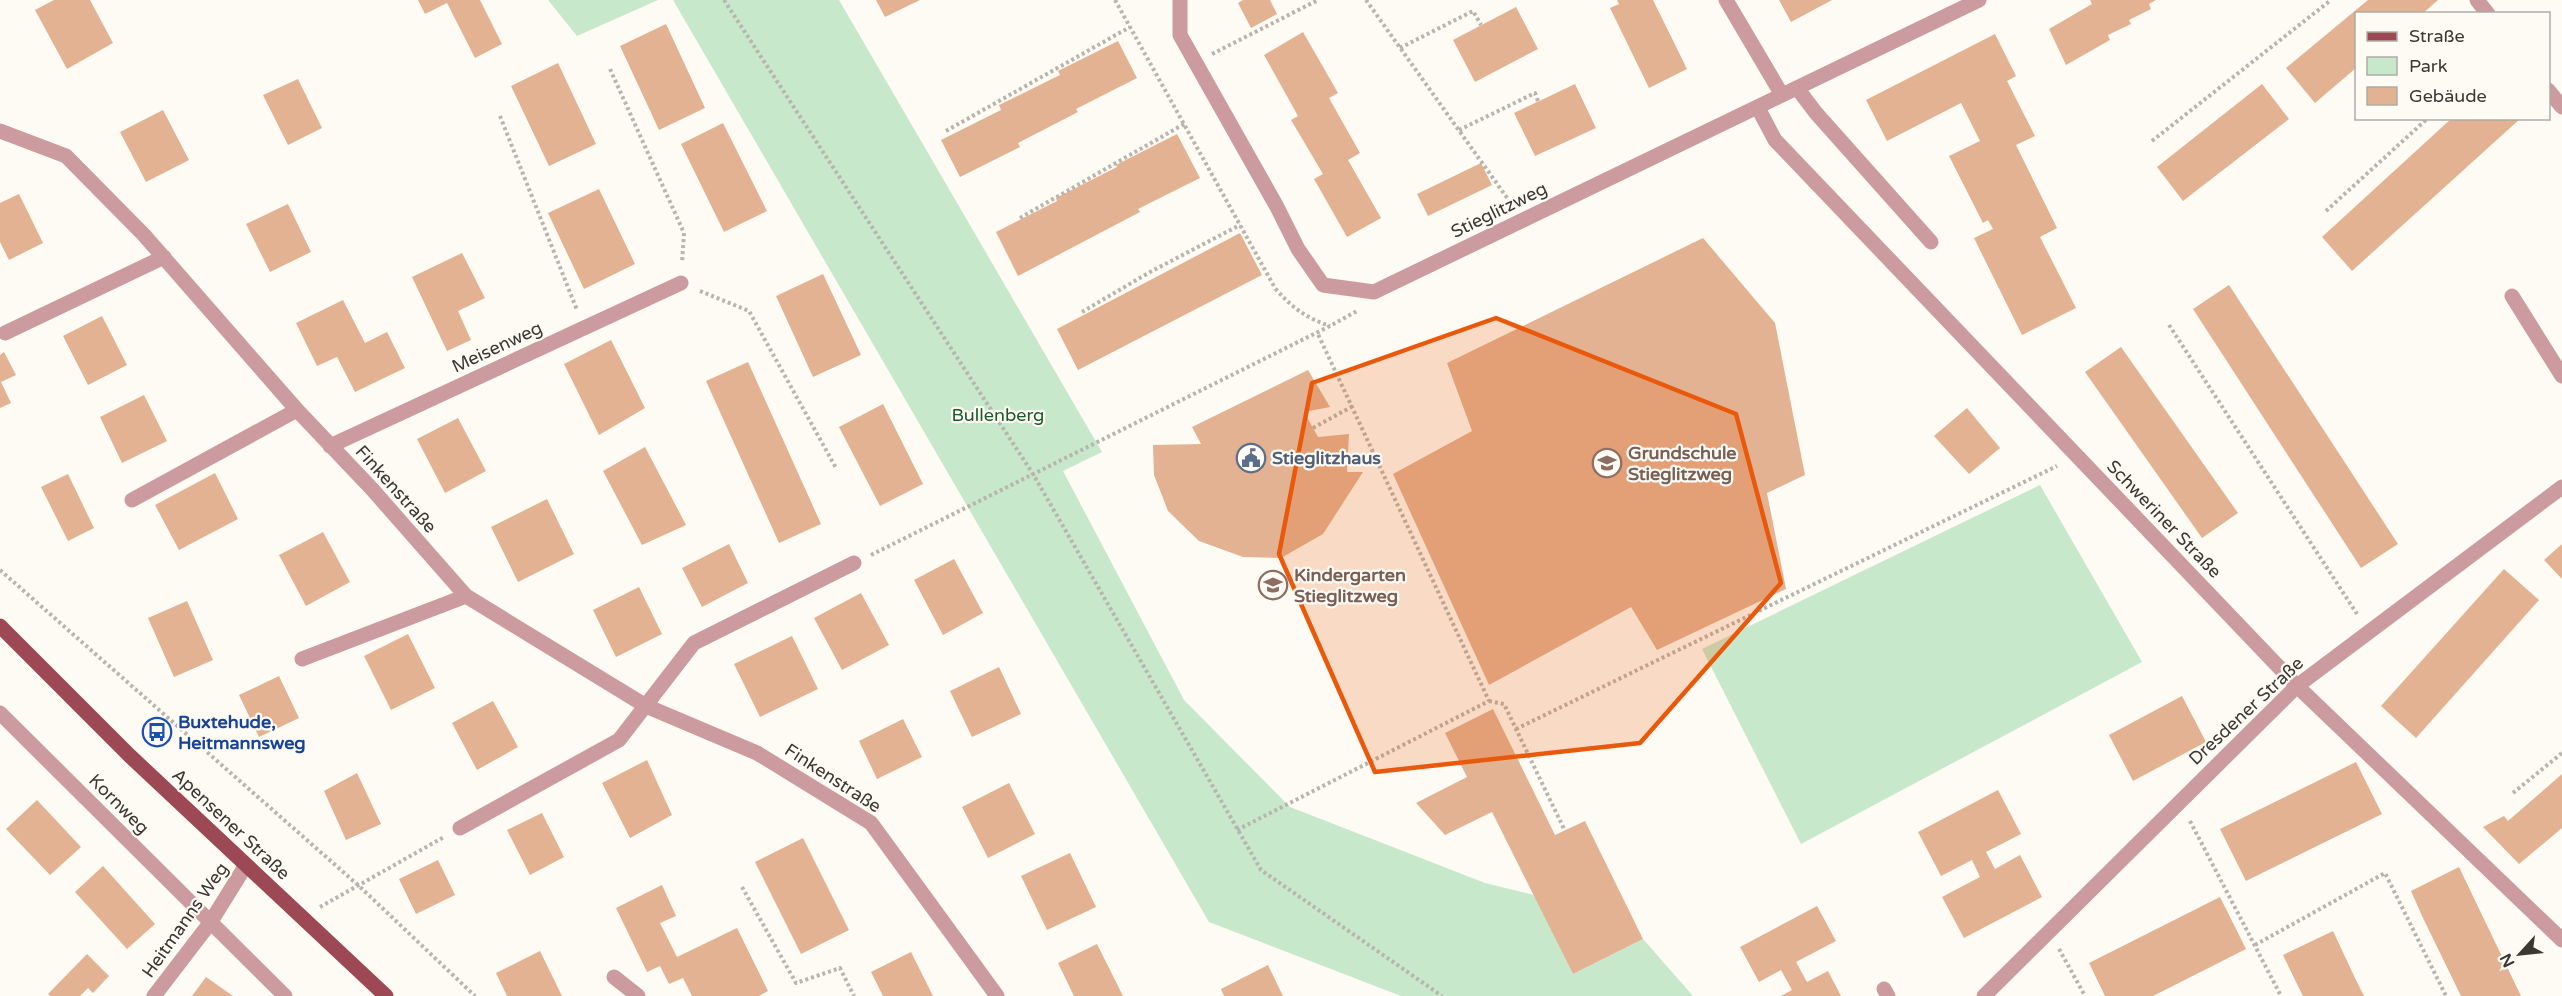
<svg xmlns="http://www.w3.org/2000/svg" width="2562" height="996" viewBox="0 0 2562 996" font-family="'Varela Round',sans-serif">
  <rect width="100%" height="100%" fill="#fefaf4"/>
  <path fill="#c7e8ca" d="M548 0H658L577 36Z
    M673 0H839L1102 452 1063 471 1184 700 1290 807 1485 883 1534 895 1573 974 1643 939 1693 996H1401L1209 922Z
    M2040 485 2142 662 1801 844 1702 649Z"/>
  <path fill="#e3b292" d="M54 0H90L113 43 67 69 35 10Z
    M418 0H480L502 44 475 58 447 3 425 14Z
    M876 0H920L885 17Z
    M1243 0H1270L1277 14 1251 28 1238 3Z
    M1617 0H1653L1687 69 1649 88 1610 8 1619 4Z
    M1779 0H1832L1791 22Z
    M2090 0H2156L2149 4 2151 9 2129 20 2131 24 2108 35 2110 40 2066 65 2049 29 2092 4Z
    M2368 0H2438L2422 14H2356V68L2315 103 2286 68Z
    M1516 7 1538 49 1475 82 1453 40Z
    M666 24 705 108 659 130 620 46Z
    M1303 32 1338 93 1329 98 1360 153 1348 160 1381 218 1347 237 1314 179 1323 174 1291 120 1298 116 1264 55Z
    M1995 34 2016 76 2007 81 2035 136 2016 145 2057 228 2040 237 2076 308 2022 335 1974 238 1993 229 1988 220 1983 223 1949 156 1980 141 1961 103 1887 141 1866 100Z
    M1118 41 1137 78 1076 109 1078 112 1018 143 1020 147 960 177 941 140 1001 110 999 105 1060 75 1058 71Z
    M558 63 596 144 549 166 511 86Z
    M298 79 322 128 288 145 263 95Z
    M1575 84 1596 128 1535 156 1514 113Z
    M2262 84 2289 119 2183 201 2157 167Z
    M163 110 189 160 146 182 120 132Z
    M2452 118H2521L2352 271 2322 237Z
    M723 123 767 211 724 232 681 144Z
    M1177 134 1200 178 1138 209 1140 212 1018 276 996 232 1057 201 1056 198 1117 167 1116 165Z
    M1481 163 1492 185 1428 216 1417 194Z
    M599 189 635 264 584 289 548 213Z
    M19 194 43 243 9 260 0 242V203Z
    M288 204 311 252 270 272 246 224Z
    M1240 233 1262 275 1078 370 1057 329Z
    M1703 238 1775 323 1805 475 1767 493 1786 589 1657 650 1631 607 1489 685 1393 474 1472 431 1447 363Z
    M462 253 485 298 458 311 471 340 447 351 412 277Z
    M823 274 861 355 813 377 776 296Z
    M2229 285 2398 544 2361 568 2193 309Z
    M343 300 365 343 387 332 405 368 355 392 337 357 317 366 296 323Z
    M102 316 127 365 88 385 63 336Z
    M611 340 645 408 599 435 564 364Z
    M2121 347 2238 513 2202 538 2085 372Z
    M4 352 16 375 1 382 11 403 0 408V355Z
    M748 362 821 524 779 543 706 381Z
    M1308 370 1330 407 1304 412 1318 437 1349 434 1347 472H1363L1323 534 1281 558 1243 557 1199 541 1168 511 1154 475 1153 445 1201 444 1192 427Z
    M144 395 167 441 122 463 100 417Z
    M883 404 923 484 880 506 839 427Z
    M1967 408 2000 448 1969 474 1934 436Z
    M458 418 486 471 445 493 417 439Z
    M645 447 686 525 642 545 603 471Z
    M215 473 238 519 179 550 155 505Z
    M68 474 94 528 68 541 41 487Z
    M547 499 574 554 518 582 491 527Z
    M323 532 350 582 306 606 279 555Z
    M729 544 748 583 702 607 682 568Z
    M2562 544V579L2544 560Z
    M954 559 983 613 943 635 914 580Z
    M2504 569 2539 600 2416 738 2381 706Z
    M639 587 662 634 616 657 593 610Z
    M861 593 889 645 842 670 814 618Z
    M187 601 213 660 174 677 148 618Z
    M408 634 435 688 391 710 364 656Z
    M792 636 818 689 760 717 734 664Z
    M999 667 1021 714 972 737 950 691Z
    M279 676 299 718 259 737 239 695Z
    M2182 696 2206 742 2133 781 2109 735Z
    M493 701 518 747 477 770 452 723Z
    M1493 709 1555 835 1585 821 1643 939 1573 974 1492 812 1445 835 1416 803 1467 777 1445 733Z
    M903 719 922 757 877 779 859 741Z
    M647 760 672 815 630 838 602 783Z
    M2356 762 2382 814 2246 881 2220 829Z
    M357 773 381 824 346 840 324 791Z
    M2562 774V828L2519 864 2483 827 2504 816 2508 821Z
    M1009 783 1035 834 988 858 962 807Z
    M1998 790 2021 834 1986 852 1995 869 2020 855 2042 897 1964 938 1942 897 1980 877 1972 860 1941 876 1918 832Z
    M37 800 81 847 50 875 6 829Z
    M542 813 564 857 530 875 507 830Z
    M803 838 849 930 801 954 755 862Z
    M1070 853 1096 907 1047 930 1021 876Z
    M438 860 455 895 416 914 399 879Z
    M103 866 155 924 127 949 75 892Z
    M2459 867 2482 915 2521 996H2461L2423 918 2411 891Z
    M662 885 676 916 660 923 677 957 737 928 768 991 759 996H692L683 978 669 984 660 966 647 972 616 908Z
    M2220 897 2246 949 2153 996H2105L2089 963Z
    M1817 906 1836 941 1796 962 1807 982 1828 971 1841 996H1781L1792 990 1781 970 1759 982 1740 947Z
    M2333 931 2355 978 2364 996H2303L2295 980 2283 955Z
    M1097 944 1123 996H1074L1058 963Z
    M540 951 562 996H507L496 973Z
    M911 952 933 996H883L871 972Z
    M87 954 109 976 93 993 88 988 80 996H50L48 994Z
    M1268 965 1283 996H1224L1221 989Z
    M206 977 233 996H192Z"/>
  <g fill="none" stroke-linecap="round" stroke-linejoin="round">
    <path stroke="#b8b4ae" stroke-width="4" stroke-dasharray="3 3" stroke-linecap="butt" d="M724 0 1033 474 1261 870 1442 996
      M1115 0 1275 288C1291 307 1306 318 1330 326
      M1366 0 1510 202
      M1400 48 1473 11 1481 25
      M1212 54 1318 0
      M610 69 684 233 682 263
      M500 116 577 310
      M1459 130 1535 93 1538 101
      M946 131 1130 27
      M2152 141 2331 0
      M2326 211 2428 118
      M1020 218 1184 124
      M700 291 749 311 836 468
      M1082 312 1150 272 1240 225
      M2169 325 2357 614
      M1313 428 1353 406
      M871 555 1330 326 1357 311
      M0 570 358 885 475 996
      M1489 701 1504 704 1565 831
      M1516 729 2057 466
      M2513 793 2562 753
      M2190 821 2281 996
      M1237 830 1489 701 1317 332
      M742 887 796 983 840 968 854 996
      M320 907 444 837
      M2255 945 2385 873 2446 996
      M2059 949 2085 996"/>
    <path stroke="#cc9b9f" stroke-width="15" d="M1180 0V35L1277 207 1298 249 1323 285 1374 292 1979 0
      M1726 0 1782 95
      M2477 0 2488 14
      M1797 88 1816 113 1931 242
      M2548 90 2562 107
      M1758 108 1775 140 2297 686 2562 940
      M0 131 66 156 144 235 297 410 372 489 466 596 646 706 757 753 871 823 997 996
      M2512 296 2562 376
      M5 333 164 257
      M330 446 681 283
      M132 500 297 410
      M302 659 466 596
      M0 713 285 996
      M460 828 619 740 694 643 854 563
      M614 977 638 996
      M1884 989 1888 996
      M154 996 210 923 246 865
      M1984 996 2297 686 2562 487"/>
    <path stroke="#9c4955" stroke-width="15" d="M0 626 130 756 386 996"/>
  </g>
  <path fill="#e8590c" fill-opacity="0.2" stroke="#e8590c" stroke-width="4.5" stroke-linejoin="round" d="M1496 318 1736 414 1781 583 1640 743 1375 772 1279 554 1312 383Z"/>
  <defs>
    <g id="civic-ring" transform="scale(1.5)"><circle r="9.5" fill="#fefaf4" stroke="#5c6f8a" stroke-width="1.5"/><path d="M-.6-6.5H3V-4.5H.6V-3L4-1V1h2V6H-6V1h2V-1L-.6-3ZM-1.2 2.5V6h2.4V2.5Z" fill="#5c6f8a"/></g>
    <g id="school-ring" transform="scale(1.5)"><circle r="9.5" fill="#fefaf4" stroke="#8d6e63" stroke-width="1.5"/><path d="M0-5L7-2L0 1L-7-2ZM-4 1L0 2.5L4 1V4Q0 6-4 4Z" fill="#8d6e63"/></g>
    <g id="bus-ring" transform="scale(1.5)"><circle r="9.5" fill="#fefaf4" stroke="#1a4fb4" stroke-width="1.5"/><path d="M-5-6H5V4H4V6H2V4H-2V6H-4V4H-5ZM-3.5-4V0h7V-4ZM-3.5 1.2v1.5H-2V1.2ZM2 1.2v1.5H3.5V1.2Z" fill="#1a4fb4"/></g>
  </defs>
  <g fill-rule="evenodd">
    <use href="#civic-ring" x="1251" y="458"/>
    <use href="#school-ring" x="1607" y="463"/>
    <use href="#school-ring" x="1273" y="585"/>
    <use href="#bus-ring" x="157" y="732"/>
  </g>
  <g text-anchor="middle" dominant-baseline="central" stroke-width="4.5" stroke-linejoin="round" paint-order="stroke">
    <g font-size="18" fill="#3b3731" stroke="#fefaf4">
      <text transform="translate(1499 210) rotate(-26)">Stieglitzweg</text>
      <text transform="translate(497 347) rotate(-25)">Meisenweg</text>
      <text transform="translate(396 489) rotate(48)">Finkenstraße</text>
      <text transform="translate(2164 519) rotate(46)">Schweriner Straße</text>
      <text transform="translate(2246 711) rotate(-43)">Dresdener Straße</text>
      <text transform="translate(833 778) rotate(33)">Finkenstraße</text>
      <text transform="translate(119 804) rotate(45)">Kornweg</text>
      <text transform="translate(231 824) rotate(43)">Apensener Straße</text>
      <text transform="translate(185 920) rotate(-55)">Heitmanns Weg</text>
    </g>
    <g font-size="18" fill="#185726" stroke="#fefaf4">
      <text x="998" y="415">Bullenberg</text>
    </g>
    <g font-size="18" font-weight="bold" fill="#785e54" stroke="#fefaf4" text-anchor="start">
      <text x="1628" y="453">Grundschule<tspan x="1628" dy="21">Stieglitzweg</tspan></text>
      <text x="1294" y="575">Kindergarten<tspan x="1294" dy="21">Stieglitzweg</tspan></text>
    </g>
    <g font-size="18" font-weight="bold" fill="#4e5e75" stroke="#fefaf4" text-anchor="start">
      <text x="1272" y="458">Stieglitzhaus</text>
    </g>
    <g font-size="18" font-weight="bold" fill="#164399" stroke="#fefaf4" text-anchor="start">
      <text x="178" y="722">Buxtehude,<tspan x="178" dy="21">Heitmannsweg</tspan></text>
    </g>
  </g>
  <rect x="2355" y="12" width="195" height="108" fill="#fefaf4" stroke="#b0aca6" stroke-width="1.5"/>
  <rect x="2367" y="32" width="30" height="9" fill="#9c4955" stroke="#b0aca6" stroke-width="1.5"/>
  <text x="2409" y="42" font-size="18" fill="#3b3731">Straße</text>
  <rect x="2367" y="57" width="30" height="18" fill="#c7e8ca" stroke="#b0aca6" stroke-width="1.5"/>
  <text x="2409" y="72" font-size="18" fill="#3b3731">Park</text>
  <rect x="2367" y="87" width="30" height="18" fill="#e3b292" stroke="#b0aca6" stroke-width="1.5"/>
  <text x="2409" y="102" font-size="18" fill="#3b3731">Gebäude</text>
  <g transform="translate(2520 954) rotate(243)" stroke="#fefaf4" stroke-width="4.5" paint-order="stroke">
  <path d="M0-4.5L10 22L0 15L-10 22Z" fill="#3b3731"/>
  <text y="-9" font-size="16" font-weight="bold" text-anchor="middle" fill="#3b3731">N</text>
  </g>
</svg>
